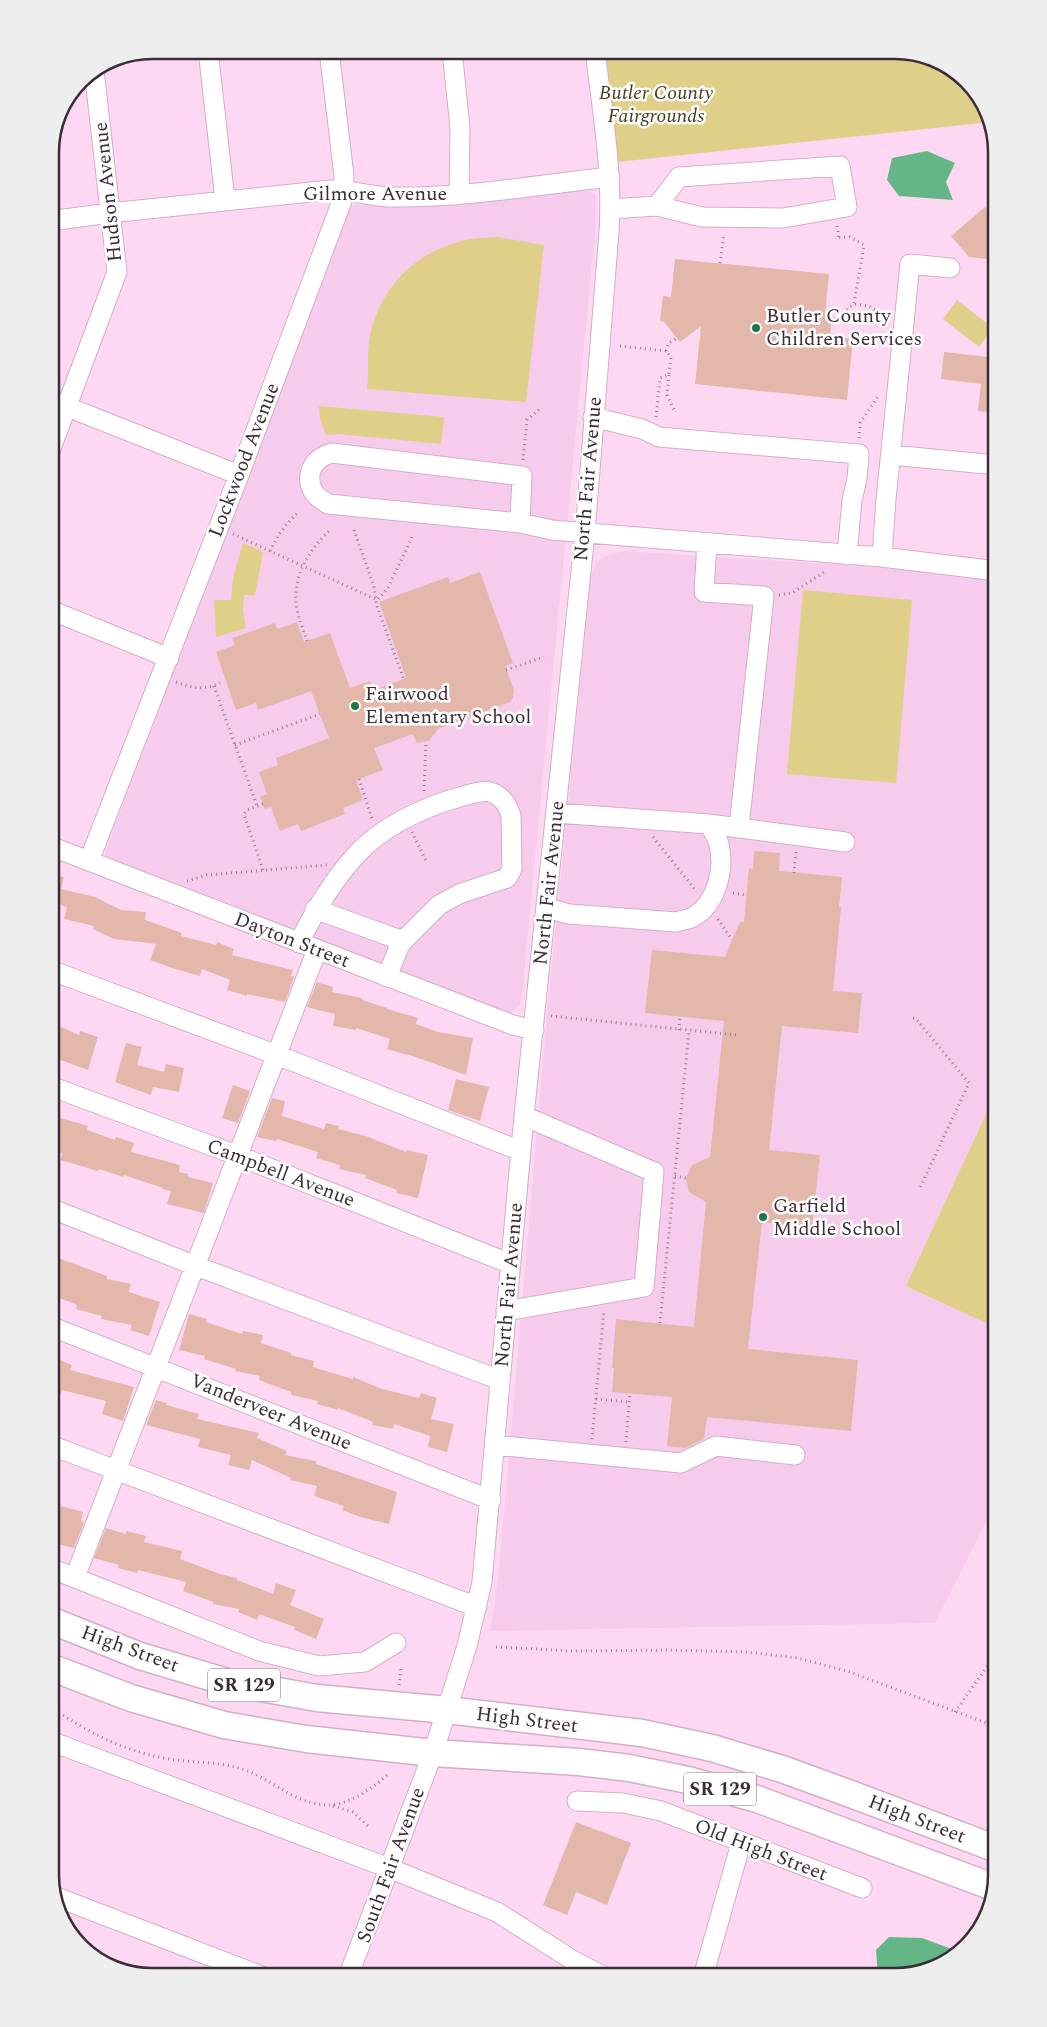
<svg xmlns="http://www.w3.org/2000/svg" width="1047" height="2027" viewBox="0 0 1047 2027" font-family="Spectral,serif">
  <rect width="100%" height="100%" fill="#fed8f3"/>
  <path fill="#f7cbeb" d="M580 189 591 191 596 195 595 232 522 995 520 1004 516 1009 509 1014 107 859 104 854 350 208 355 205 403 203Z
    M624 551 890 568 997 579V1500L935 1623 490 1631 495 1603 500 1558 547 1015 590 584 593 569 599 560 608 555Z"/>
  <path fill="#e0cf89" d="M595 50H902L957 71 989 113 991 122 608 163Z
    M497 237 544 245 526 402 367 389C369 373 367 358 369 342 377 292 412 253 462 241 473 238 485 238 497 237Z
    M957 300 993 328 979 347 943 319Z
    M319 406 444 417 441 444 339 434 326 435 320 419Z
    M243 543 263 552 255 595H244L243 610 246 628 216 637 214 600H231L233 578Z
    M803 590 912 600 896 783 787 774Z
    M997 876V923L989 922Z
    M997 1091V1328L906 1286Z"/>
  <path fill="#65b686" d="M927 151 955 163 946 182 953 200 899 196 887 180 892 158Z
    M889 1937 922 1938 957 1951 934 1969 895 1977H878L876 1950Z"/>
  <path fill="#e4b7ab" d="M985 207 997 222V260L969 257 951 236Z
    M675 259 829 274 825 315 832 316 830 336 853 339 847 400 695 384 701 326 680 342 664 322 660 321 663 296 671 297Z
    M944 352 997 358V413L978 411 981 384 941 379Z
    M480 572 513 663 505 666 514 690 513 698 510 702 438 729 429 741 417 743 413 734 374 748 383 770 356 780 363 800 343 808 345 814 301 831 298 824 280 831 271 807 265 809 260 797 267 794 259 772 278 765 276 758 329 738 311 691 258 710 256 703 236 710 216 652 235 645 232 638 275 623 277 629 297 622 304 642 330 633 350 688 370 681 374 690 406 678 379 602 448 577 450 583Z
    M754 851 780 853 779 871 842 877 839 907H841L833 991 862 993 858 1033 782 1026 769 1150 820 1155 812 1227 762 1222 748 1349 858 1360 851 1431 707 1417 704 1439 686 1448 667 1446 672 1397 612 1392 614 1368H612L616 1319 694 1327 706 1202 689 1192 686 1178 692 1165 710 1157 724 1021 645 1013 652 950 725 957 740 922H744L749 868 753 869Z
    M50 873 64 877 61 889 95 897 121 910 146 912 145 920 182 933 181 936 216 945 217 942 234 949 232 955 293 970 291 976 294 977 285 1002 247 994V996L227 990 230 980 202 969 200 976 175 969 150 960 156 944 114 939 93 929 94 926 64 919 67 907 57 904 54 913H50Z
    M317 982 333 987 332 992 362 998V1000L387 1008V1009L418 1018 416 1024 438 1032 473 1038 466 1075 407 1054V1055L387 1049 390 1039 356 1028V1030L333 1026 335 1014 307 1007Z
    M61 1027 79 1035 80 1031 98 1037 88 1070 50 1056V1051Z
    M126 1043 142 1047 137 1065 164 1072 166 1064 184 1068 179 1092 153 1087 151 1095 115 1082Z
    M456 1079 489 1087 480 1121 448 1110Z
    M233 1085 250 1091 238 1123 222 1118Z
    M272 1098 285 1101 282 1116 324 1129 326 1123 339 1126 338 1129 366 1136 406 1152 407 1150 428 1155 418 1198 396 1193 397 1190 365 1178 366 1175 339 1169 340 1165 316 1158 318 1152 277 1139 276 1141 257 1137Z
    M50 1115 88 1126 87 1130 115 1140 116 1137 134 1143 131 1152 180 1165 179 1172 188 1174V1177L213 1183 204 1213 167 1204 171 1191 162 1189 163 1188 124 1175 123 1177 99 1169 98 1171 61 1160 62 1153 50 1149Z
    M58 1258 107 1276V1279L131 1284 129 1292 160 1302 149 1336 130 1330 132 1325 101 1319 102 1316 76 1309 77 1305 50 1294V1279Z
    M189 1314 207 1319 206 1322 242 1334 243 1331 263 1335 261 1343 291 1353V1355L314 1361 313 1367 319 1369 353 1379V1377L382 1389 419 1398 421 1393 437 1398 431 1419 454 1424 447 1452 428 1447 430 1436 394 1424 393 1429 372 1425 373 1422 338 1408V1410L317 1404 318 1401 291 1395V1392L259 1380 260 1376 235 1371 236 1369 204 1359 205 1356 179 1350Z
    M50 1356 72 1365 70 1370 134 1387 123 1421 102 1414 106 1401 62 1390 60 1396 50 1392Z
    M156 1400 167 1403 166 1405 199 1414 197 1419 259 1433 257 1438 287 1451 285 1455 316 1461V1464L397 1492 389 1524 360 1517 342 1510 344 1506 314 1496 317 1486 290 1480 291 1478 252 1460 249 1470 228 1465 231 1455 198 1447 200 1439 146 1425Z
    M61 1506 83 1512 81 1521 84 1522 74 1548 53 1543Z
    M106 1528 126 1534 127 1531 146 1536 144 1542 182 1551 180 1559 220 1574 237 1578V1580L273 1594 276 1583 296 1590 290 1605 324 1619 316 1639 294 1630 295 1627 259 1614 257 1620 238 1612 239 1609 213 1604V1602L183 1591 186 1582 138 1570 137 1573 118 1568 119 1565 94 1558Z
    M576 1822 631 1843 607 1905 576 1892 567 1915 543 1905Z"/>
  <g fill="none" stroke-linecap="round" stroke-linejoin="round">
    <g stroke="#d3aec8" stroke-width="21">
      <path id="minor" d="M208 50 225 200
        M452 50 460 128 459 194
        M610 209 657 206 702 217 783 218 847 207 840 166 679 177 657 206
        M50 221 110 213 330 190C351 190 370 196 391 197 464 198 537 185 610 177
        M50 400 239 475
        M593 417 642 429 659 437 859 454 857 479 852 500 847 555
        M50 451 117 272 94 70
        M891 455 997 465
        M520 523 522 476 332 453C315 457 304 473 313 491 316 497 322 500 328 504L520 523 552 530 882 557 997 571
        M707 543 704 592 764 596 739 827
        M882 557 886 499 910 264 950 268
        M50 610 169 658
        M556 813 709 824 845 842
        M50 846 513 1025 534 1030
        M89 861 239 475 342 201 344 176 329 50
        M546 908 569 914 676 922C681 920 687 920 691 918 716 906 725 870 719 845 718 838 713 831 709 824
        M315 909 403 941
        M299 943C315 910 332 881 357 854 385 824 424 807 463 796 472 794 484 789 493 793 503 797 508 806 511 816L512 869 507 878 459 894 439 905 403 941 399 947 387 977
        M50 970 277 1055 521 1151
        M50 1086 239 1156 511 1264
        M50 1208 196 1266 500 1380
        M506 1311 644 1287 654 1172 524 1116
        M50 1326 491 1500
        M50 1445 477 1607
        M495 1445 681 1463 716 1446 795 1455
        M50 1568 259 1651 319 1666 365 1662 396 1643
        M75 1577 317 950
        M50 1741 389 1868 497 1912 574 1961 605 1977
        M577 1801 623 1803 661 1811 862 1888
        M54 1896 264 1977
        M348 1977 433 1753 467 1646 482 1582 524 1116 585 533 609 232C613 171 602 110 595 50
        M703 1977 741 1843"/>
    </g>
    <g stroke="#d3aec8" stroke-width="29">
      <path id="highway" d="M50 1620 140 1656 227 1682 317 1698 447 1710 642 1733 712 1748 782 1769 848 1793 997 1849
        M50 1667 131 1698 224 1725 306 1739 433 1753 579 1762 629 1768 688 1780 757 1799 993 1887"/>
    </g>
    <path stroke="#977e90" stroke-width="3" stroke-dasharray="1 4" stroke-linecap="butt" d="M837 226 839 238
      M720 263 724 234
      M855 304 869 306 887 318
      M831 322 854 304 864 245 850 237 835 238
      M620 346 666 351 671 357 669 375 660 378 656 418
      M666 351 669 343 677 338
      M669 375 667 395 675 412
      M859 438 860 423 879 395
      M523 460 527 420 540 409
      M354 530 374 587 377 606 404 680
      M233 534 377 600 388 588 412 537
      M270 551C278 535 286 523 299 512
      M779 595 792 593 826 571
      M307 641C303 628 296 614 296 600 294 572 312 547 331 529
      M506 670 544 657
      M176 682C192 688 204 691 220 683
      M214 686 257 806
      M235 745 320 714
      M359 779 372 819
      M424 791 426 742
      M263 804 247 810 244 814 263 870
      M412 832 426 861
      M653 837 696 891
      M794 873 796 851
      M187 881 207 875 327 865
      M733 893 746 895
      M718 919 732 940
      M551 1016 737 1035
      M913 1018 916 1019 969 1083 919 1190
      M679 1030 680 1016
      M675 1176 686 1178
      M660 1323 689 1031
      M596 1399 629 1402
      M592 1439 604 1310
      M626 1442 630 1393
      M496 1647 573 1651 670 1650 747 1652 798 1658 850 1672 997 1727
      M399 1685 401 1669
      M50 1707C89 1732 118 1749 164 1758 189 1763 215 1761 239 1768 273 1778 293 1805 330 1805 349 1805 376 1786 389 1773
      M955 1712 996 1654 994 1726 997 1721
      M333 1806 353 1812 368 1826"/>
    <use href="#minor" stroke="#fff" stroke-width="19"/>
    <use href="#highway" stroke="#fff" stroke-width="26"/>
  </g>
  <g fill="#1d7548" stroke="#fff" stroke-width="2">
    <circle cx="756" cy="328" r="5"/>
    <circle cx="355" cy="706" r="5"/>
    <circle cx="763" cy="1217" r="5"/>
  </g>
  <g text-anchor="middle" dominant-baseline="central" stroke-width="5" stroke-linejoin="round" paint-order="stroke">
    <g fill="#fff" stroke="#766c73" stroke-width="1">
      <rect x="208" y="1668.5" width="72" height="33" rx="4"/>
      <rect x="684" y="1772.5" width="72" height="33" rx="4"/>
    </g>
    <g font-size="19" font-weight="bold" fill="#3b2d37">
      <text x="244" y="1685">SR 129</text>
      <text x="720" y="1789">SR 129</text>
    </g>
    <g font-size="20" font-style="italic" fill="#473f1b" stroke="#fff">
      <text x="656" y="93">Butler County<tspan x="656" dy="23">Fairgrounds</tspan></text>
    </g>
    <g font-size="20" fill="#3b2d37" stroke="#fff">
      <text transform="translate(108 192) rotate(-96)">Hudson Avenue</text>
      <text x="375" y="194">Gilmore Avenue</text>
      <text transform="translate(244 460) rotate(-69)">Lockwood Avenue</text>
      <text transform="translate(588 479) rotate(-85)">North Fair Avenue</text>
      <text transform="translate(549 883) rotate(-84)">North Fair Avenue</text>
      <text transform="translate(292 940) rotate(21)">Dayton Street</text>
      <text transform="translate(281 1173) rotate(21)">Campbell Avenue</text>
      <text transform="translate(509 1285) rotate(-85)">North Fair Avenue</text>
      <text transform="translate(271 1412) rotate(22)">Vanderveer Avenue</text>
      <text transform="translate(130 1649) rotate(20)">High Street</text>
      <text transform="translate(527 1720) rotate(7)">High Street</text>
      <text transform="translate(917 1819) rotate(21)">High Street</text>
      <text transform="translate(761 1850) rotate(21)">Old High Street</text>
      <text transform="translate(391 1865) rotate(-70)">South Fair Avenue</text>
    </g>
    <g font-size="20" fill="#3b2d37" stroke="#fff" text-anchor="start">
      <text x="766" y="316">Butler County<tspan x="766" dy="23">Children Services</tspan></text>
      <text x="365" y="694">Fairwood<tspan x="365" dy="23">Elementary School</tspan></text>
      <text x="773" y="1206">Garfield<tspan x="773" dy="23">Middle School</tspan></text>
    </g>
  </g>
  <path d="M0 0H1047V2027H0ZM152 59H895A93 93 0 0 1 988 152V1875A93 93 0 0 1 895 1968H152A93 93 0 0 1 59 1875V152A93 93 0 0 1 152 59Z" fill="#efeeef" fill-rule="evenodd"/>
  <path fill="none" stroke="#3b2d37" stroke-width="2.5" d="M152 59H895A93 93 0 0 1 988 152V1875A93 93 0 0 1 895 1968H152A93 93 0 0 1 59 1875V152A93 93 0 0 1 152 59Z"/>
</svg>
